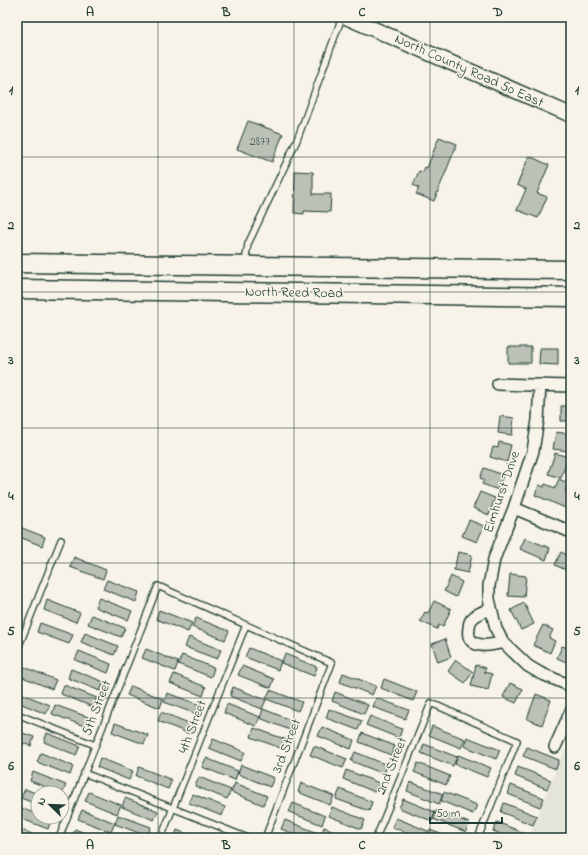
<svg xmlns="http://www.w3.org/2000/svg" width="588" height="855" viewBox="0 0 588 855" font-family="'Indie Flower',sans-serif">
  <rect width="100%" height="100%" fill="#f7f3e8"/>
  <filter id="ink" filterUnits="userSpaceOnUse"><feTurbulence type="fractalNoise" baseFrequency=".025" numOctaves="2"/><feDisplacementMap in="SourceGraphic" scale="8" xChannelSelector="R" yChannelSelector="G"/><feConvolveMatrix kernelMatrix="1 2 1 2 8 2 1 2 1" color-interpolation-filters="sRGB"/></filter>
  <g filter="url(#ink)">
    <path fill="#e5e4d9" d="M564 750 571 753V838H529Z"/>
    <path fill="#bbc1b6" stroke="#1f3d34" d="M248 121 283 134 272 162 237 149Z
      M439 137 457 144 434 201 416 194 419 188 413 185 419 171 423 172 425 167 427 168Z
      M529 156 549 165 537 193 547 197 538 218 517 210 526 189 517 185Z
      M295 171 313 172V194H331L330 212 304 211V214L294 213Z
      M508 347H531V363H508Z
      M540 348H558V365L539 364Z
      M568 350H571V365H567Z
      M561 406H571V421H561Z
      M500 416 514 418 512 435 498 433Z
      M556 432 571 434 568 451 553 449Z
      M499 442 511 445 507 462 490 457 493 447 498 448Z
      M555 453 568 457 561 478 548 474Z
      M484 468 503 475 498 490 482 484 484 480 480 478Z
      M559 479 568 483 565 491 571 494 570 510 535 495 539 485 544 487 545 484 555 488Z
      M480 492 495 498 489 515 473 508Z
      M469 520 484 526 477 542 462 536Z
      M17 526 45 537 42 546 17 536Z
      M525 538 550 548 546 560 520 549Z
      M458 552 472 555 468 573 454 570Z
      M561 552 571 557V565L568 571 555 565Z
      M74 557 106 570 103 579 70 567Z
      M510 574 526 576 524 597 508 596Z
      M451 576 462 582 456 597 444 591Z
      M107 580 139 592 136 602 103 589Z
      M99 598 132 611 128 620 95 607Z
      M47 600 80 613 76 622 44 610Z
      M434 601 451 609 443 627 439 625 437 629 420 621 425 612 428 613Z
      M524 603 534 624 521 630 511 610Z
      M159 610 192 623 188 632 156 619Z
      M92 615 125 628 121 637 88 624Z
      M196 618 229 631 225 640 192 627Z
      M40 623 73 635 69 644 37 632Z
      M543 625 553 630 549 638 555 641 550 653 533 645Z
      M85 633 118 646 114 655 81 642Z
      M189 637 221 650 217 659 185 647Z
      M445 639 451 657 438 662 432 644Z
      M562 646 571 649V664L557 658Z
      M249 648 281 661 278 670 245 657Z
      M146 649 178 662 175 671 142 658Z
      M79 651 111 664 108 673 75 660Z
      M285 654 317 667 314 676 281 663Z
      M182 655 214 668 211 677 178 664Z
      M456 660 473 672 465 683 448 671Z
      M476 665 486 668 484 672 492 674 488 690 471 686Z
      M242 666 274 679 271 688 238 675Z
      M24 667 56 680 52 689 20 676Z
      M71 669 104 682 100 691 68 678Z
      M343 673 376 686 372 695 340 682Z
      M174 674 206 687 203 696 170 683Z
      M384 679 417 692 413 701 381 688Z
      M510 683 523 689 516 703 503 697Z
      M64 685 97 698 93 707 61 694Z
      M131 686 163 699 160 708 127 695Z
      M233 687 266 700 262 709 230 696Z
      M270 690 302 702 298 711 266 699Z
      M17 692 50 705 46 714 17 702Z
      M335 692 368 705 364 714 332 701Z
      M167 693 200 705 196 714 164 702Z
      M536 694 551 700 542 725 527 719Z
      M376 698 409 710 405 719 373 707Z
      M227 704 260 717 256 726 224 713Z
      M55 705 88 717 84 726 52 714Z
      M263 709 296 722 292 731 260 718Z
      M329 709 362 721 358 730 326 718Z
      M161 712 194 725 190 734 158 721Z
      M370 716 402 729 399 738 366 725Z
      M115 723 148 735 144 744 112 732Z
      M432 726 465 739 461 748 429 735Z
      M322 727 354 740 351 749 318 736Z
      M254 728 287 740 283 749 251 737Z
      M17 731 34 737 31 746 17 741Z
      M47 733 80 746 76 755 44 742Z
      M362 733 395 746 391 755 359 742Z
      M467 737 500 750 496 759 464 746Z
      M213 739 245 752 241 761 209 748Z
      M424 744 457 757 453 766 421 753Z
      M314 746 347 759 343 768 310 755Z
      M527 747 559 760 556 769 523 756Z
      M355 752 387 765 384 774 351 761Z
      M41 753 73 766 70 775 37 762Z
      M458 755 491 768 487 777 455 764Z
      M100 758 133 771 129 780 97 767Z
      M206 758 238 771 235 780 202 767Z
      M418 763 450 776 446 785 414 772Z
      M241 765 274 778 270 787 238 774Z
      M139 767 172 780 168 789 136 776Z
      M518 767 551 780 547 789 515 776Z
      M346 770 379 783 375 792 343 779Z
      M33 772 66 785 62 794V793L30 781Z
      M199 777 231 790 227 799 195 786Z
      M410 782 443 794 439 804 407 791Z
      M235 783 267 796 263 805 231 792Z
      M301 783 334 796 330 805 298 792Z
      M511 785 544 798 540 807 508 794Z
      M25 789 38 794V805L21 798Z
      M340 789 372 802 369 811 336 799Z
      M89 792 121 805 117 814 85 801Z
      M444 792 477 805 473 814 441 801Z
      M193 794 225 807 222 816 189 803Z
      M125 798 158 811 154 820 122 807Z
      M403 799 435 812 432 821 399 808Z
      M293 803 325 816 322 825 289 812Z
      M504 803 537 816 533 825 501 812Z
      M19 807 38 815V817H43L51 820 48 829 17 817Z
      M332 807 365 820 361 829 329 816Z
      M82 810 115 823 111 832 78 819Z
      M437 810 469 823 466 832 433 819Z
      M118 815 151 827 147 836 115 824Z
      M396 818 428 831 425 838H420L392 827Z
      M285 820 318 833 316 838H303L281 829Z
      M497 822 529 835 528 838H510L493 831Z
      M324 827 353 838H327L321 836Z
      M17 828 42 838H17Z
      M75 829 97 838H72Z
      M177 830 197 838H174Z
      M430 830 451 838H426Z"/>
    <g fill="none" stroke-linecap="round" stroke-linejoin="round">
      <g stroke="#1f3d34" stroke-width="8">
        <path id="service" d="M245 263 248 244 297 140 342 17
          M17 651 61 540
          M17 714 95 745
          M84 773 248 838
          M59 838 158 586 332 663 265 838
          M161 838 246 625
          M376 838 431 703 517 741 478 838"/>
      </g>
      <g stroke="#1f3d34" stroke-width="14">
        <path id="minor" d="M498 384 571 386
          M540 385 538 420 533 451 514 508 494 559 489 586V599L496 629 503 642 528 666 540 673 571 686
          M514 508 571 532
          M491 608C485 611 479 613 474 617 470 620 469 623 469 628 465 650 490 646 503 642
          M555 747 571 711"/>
      </g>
      <g stroke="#1f3d34" stroke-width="17">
        <path id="tertiary" d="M346 17 571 115"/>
      </g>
      <g stroke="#1f3d34" stroke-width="21">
        <path id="primary" d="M17 263 571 270
          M17 289 571 297"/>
      </g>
      <use href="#service" stroke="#f7f3e8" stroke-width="5.5"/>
      <use href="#minor" stroke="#f7f3e8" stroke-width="11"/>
      <use href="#tertiary" stroke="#f7f3e8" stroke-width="14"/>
      <use href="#primary" stroke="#f7f3e8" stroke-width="18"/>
    </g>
  </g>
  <path fill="none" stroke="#1f3d34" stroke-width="1" stroke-opacity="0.55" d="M158 17V838M294 17V838M430 17V838M17 157H571M17 292H571M17 428H571M17 563H571M17 698H571"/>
  <g text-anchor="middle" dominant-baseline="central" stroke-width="3" stroke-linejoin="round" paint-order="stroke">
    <g font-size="12" fill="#465e54">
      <text x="260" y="142">2877</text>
    </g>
    <g font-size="14" fill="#1f3d34" stroke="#f7f3e8">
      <text transform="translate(469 71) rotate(24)">North County Road 50 East</text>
      <text transform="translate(294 293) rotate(1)">North Reed Road</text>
      <text transform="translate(502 492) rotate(-71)">Elmhurst Drive</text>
      <text transform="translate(97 708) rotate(-69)">5th Street</text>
      <text transform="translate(193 727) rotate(-69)">4th Street</text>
      <text transform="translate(287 746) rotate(-69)">3rd Street</text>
      <text transform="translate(392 766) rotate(-68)">2nd Street</text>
    </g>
  </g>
  <rect width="588" height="855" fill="none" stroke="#f7f3e8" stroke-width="44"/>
  <g transform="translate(50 805) rotate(293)"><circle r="19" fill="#f7f3e8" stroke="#a1aaa0"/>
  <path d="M0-3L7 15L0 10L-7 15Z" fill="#1f3d34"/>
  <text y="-6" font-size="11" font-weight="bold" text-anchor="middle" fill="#1f3d34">N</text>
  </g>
  <path d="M430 817v6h72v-6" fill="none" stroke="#1f3d34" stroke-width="2"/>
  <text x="436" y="817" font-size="12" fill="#1f3d34" stroke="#f7f3e8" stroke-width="3" paint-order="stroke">50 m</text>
  <rect x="22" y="22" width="544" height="811" fill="none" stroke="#1f3d34" stroke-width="1.5"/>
  <g font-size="13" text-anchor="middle" font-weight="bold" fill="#1f3d34">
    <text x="90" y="16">A</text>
    <text x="226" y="16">B</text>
    <text x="362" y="16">C</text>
    <text x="498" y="16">D</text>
    <text x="11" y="94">1</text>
    <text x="577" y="94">1</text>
    <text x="11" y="229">2</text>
    <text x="577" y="229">2</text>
    <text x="11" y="364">3</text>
    <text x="577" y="364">3</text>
    <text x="11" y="500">4</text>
    <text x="577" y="500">4</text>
    <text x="11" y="635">5</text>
    <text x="577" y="635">5</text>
    <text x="11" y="770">6</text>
    <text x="577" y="770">6</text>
    <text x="90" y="849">A</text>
    <text x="226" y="849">B</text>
    <text x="362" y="849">C</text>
    <text x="498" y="849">D</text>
  </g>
</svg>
